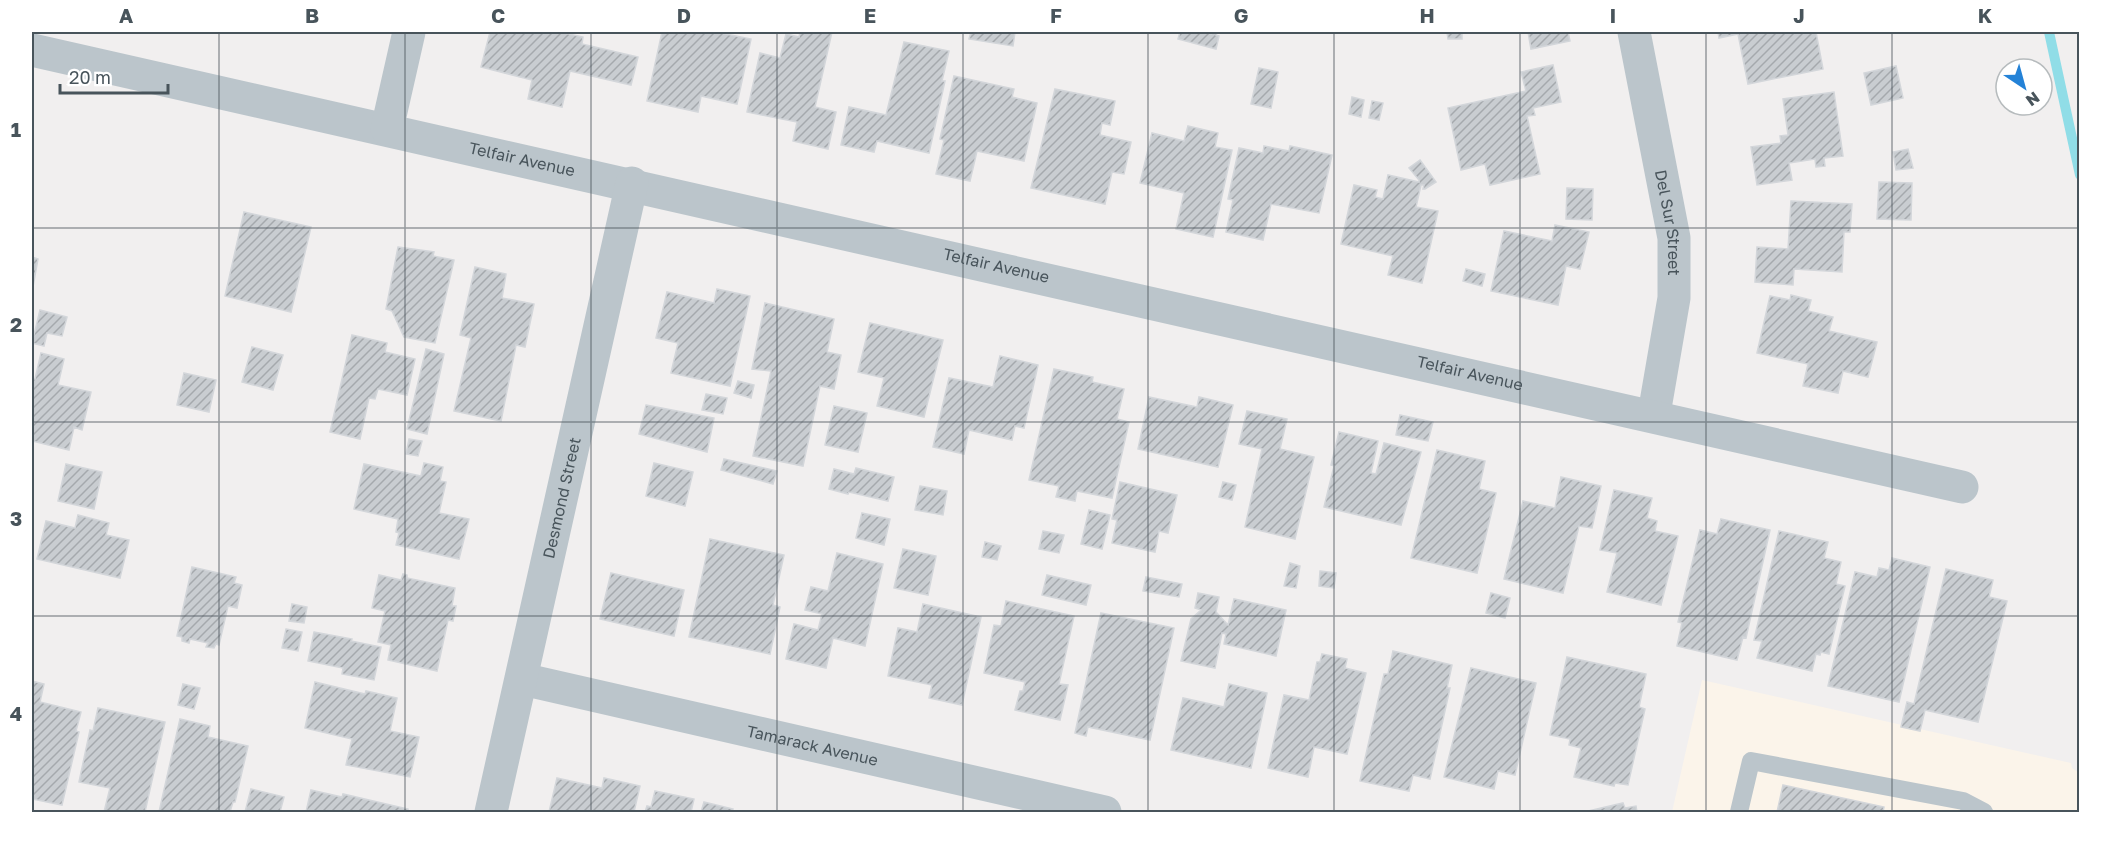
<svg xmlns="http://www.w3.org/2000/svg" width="2111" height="844" viewBox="0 0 2111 844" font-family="'Golos Text',sans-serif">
  <defs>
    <pattern id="building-hatch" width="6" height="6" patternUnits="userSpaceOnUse" patternTransform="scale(1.5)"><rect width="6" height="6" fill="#c9cdd1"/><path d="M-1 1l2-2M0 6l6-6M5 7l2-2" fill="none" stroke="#a5a9ad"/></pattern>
  </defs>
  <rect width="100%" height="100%" fill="#f1efef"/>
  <path fill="#fbf4ea" d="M1702 680 2071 763 2072 768 2079 773V812H1672Z"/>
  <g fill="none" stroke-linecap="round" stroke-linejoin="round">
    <path stroke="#90dde7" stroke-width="10" d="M2049 32 2080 175"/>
  </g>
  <path fill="url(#building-hatch)" stroke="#d3d6da" stroke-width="1.5" d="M490 32H560L583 37 582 44 638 57 631 85 570 71 562 107 528 99 532 80 481 67Z
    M662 32H716L751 39 737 104 701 96 698 112 647 101Z
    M800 32H832L815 107 836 112 828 149 793 141 797 122 747 112 760 53 780 58 786 34 799 37Z
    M971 32H1015L1013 46 969 39Z
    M1180 32H1205L1211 34V32H1218L1216 35 1219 36 1216 49 1178 39Z
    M1447 32H1462V39H1448Z
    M1528 32H1568L1570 41 1531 49Z
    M1718 32H1816L1823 69 1748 84 1738 34 1719 38Z
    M904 42 949 51 942 81H945L929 153 877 141 874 152 841 145 849 107 886 115Z
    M1553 65 1561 102 1533 108 1535 115 1527 116 1540 174 1490 185 1485 164 1461 170 1448 108 1526 91 1521 72Z
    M1896 66 1903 98 1871 105 1864 73Z
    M1259 68 1278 72 1271 108 1251 104Z
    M954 76 1014 89 1012 97 1037 103 1024 161 977 151 970 181 936 174 944 140 940 139Z
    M1055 89 1115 101 1110 125 1102 123 1100 135 1131 142 1124 174 1112 172 1105 204 1031 188Z
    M1834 92 1843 156 1824 158 1825 166 1816 167 1815 159 1789 163 1792 180 1757 185 1751 147 1781 143 1780 136 1788 135 1783 99Z
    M1352 97 1364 100 1361 117 1349 114Z
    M1372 101 1383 103 1379 120 1369 118Z
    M1188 126 1218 133 1215 147 1232 150 1213 237 1176 229 1184 193 1140 183 1152 133 1184 141Z
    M1264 146 1289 151 1290 146 1332 155 1319 213 1271 204 1263 240 1226 232 1233 200 1228 199 1239 148 1263 153Z
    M1908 149 1913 168 1896 170 1893 152Z
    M1420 160 1436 182 1425 189H1423L1424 185H1421L1416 207 1438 211 1422 283 1388 275 1393 256 1341 244 1354 185 1377 190 1375 197 1383 199 1388 175 1419 182V180L1409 168Z
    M1879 182 1912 183 1911 220 1877 219Z
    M1567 188 1593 189 1592 220 1566 219Z
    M1791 201 1852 204 1850 232H1844L1842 272 1794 269 1793 285 1755 282 1757 247 1788 249Z
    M244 212 311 227 291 312 225 296Z
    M1555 225 1589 232 1580 269 1566 266 1558 305 1491 291 1504 231 1552 241Z
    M398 247 434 252 433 256 454 260 435 343 404 337 392 311 386 309Z
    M32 257 38 259 32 292Z
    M475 267 506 274 502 298 534 304 525 347 516 345 501 421 454 411 471 338 460 335Z
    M1466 269 1485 274 1482 286 1463 281Z
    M717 289 750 296 730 386 671 373 678 343 656 338 667 292 714 303Z
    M1791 295 1811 300 1808 311 1833 317 1829 331 1877 342 1868 377 1843 371 1838 393 1803 386 1808 364 1757 353 1770 296 1790 300Z
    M765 303 834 319 827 352 841 355 834 389 820 386 803 466 753 456 771 371 752 369Z
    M40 310 67 317 62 336 47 333 44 346 32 343Z
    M870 323 943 340 924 417 877 406 884 378 858 372Z
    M352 335 387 343 385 352 415 359 407 395 378 389 375 399 369 398 360 439 330 432Z
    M252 347 283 355 273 390 242 382Z
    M426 349 444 354 427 434 407 429Z
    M41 353 64 359 58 385 91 392 82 430 74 427 69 450 32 441V378L35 379Z
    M1000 356 1038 365 1024 428 1015 426 1012 440 969 430 964 454 933 447 949 378 993 387Z
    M1054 369 1093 377 1092 382 1124 389 1117 419 1129 422 1112 498 1077 491 1075 501 1056 497 1059 486 1029 480Z
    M184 373 216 380 209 412 177 405Z
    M738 381 754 385 751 398 734 393Z
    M706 394 727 398 723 414 702 410Z
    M1149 397 1197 407 1199 397 1233 405 1218 467 1138 449Z
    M646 405 714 418 707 452 639 434Z
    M834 406 867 413 858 452 825 445Z
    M1247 411 1287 419 1280 449 1314 457 1295 539 1245 527 1262 449 1239 444Z
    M1400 415 1433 422 1428 441 1396 435Z
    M1339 432 1378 441 1371 473 1376 474 1384 443 1421 452 1401 525 1324 507 1334 466 1331 465Z
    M409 439 422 441 418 456 406 454Z
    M1437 450 1485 461 1479 489 1496 493 1477 573 1411 558Z
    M724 459 777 471 773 484 721 470Z
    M424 463 443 467 440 481 446 482 439 513 469 519 459 559 396 545 399 533 396 532 398 519 354 509 364 464 421 476Z
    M654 463 693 472 685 506 646 496Z
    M66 464 102 472 94 509 58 501Z
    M856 468 894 477 888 501 849 492 848 494 829 489 834 469 854 474Z
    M1561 477 1601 486 1592 528 1579 526 1563 593 1504 579 1523 501 1555 508Z
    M1120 482 1177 495 1168 533 1159 531 1155 552 1112 543 1117 520 1112 519Z
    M1223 482 1236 485 1232 500 1219 497Z
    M920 486 947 491 943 515 915 510Z
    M1614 490 1652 498 1647 518 1657 521 1655 531 1678 536 1661 605 1607 592 1617 553 1600 550Z
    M1089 510 1110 515 1102 549 1081 544Z
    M862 513 890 519 884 545 856 538Z
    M78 515 109 523 106 535 129 540 120 578 37 559 46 521 75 528Z
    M1721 519 1770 530 1746 638 1743 637 1737 660 1677 646 1682 623 1678 622 1700 530 1717 534Z
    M1043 531 1064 535 1059 553 1039 549Z
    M1779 531 1828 542 1824 558 1841 562 1836 584 1845 586 1829 654 1821 652 1820 655 1816 654 1812 671 1757 658 1762 641 1754 640Z
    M710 539 784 555 773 605 780 607 770 654 689 637Z
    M985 542 1001 546 997 560 982 557Z
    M903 549 936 556 928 595 894 588Z
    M837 553 883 564 865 646 833 638 826 668 786 659 794 624 818 630 822 614 805 610 811 587 828 591Z
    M1892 558 1930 567 1899 702 1828 686 1855 572 1877 577 1879 568 1889 570Z
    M1290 563 1300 566 1296 588 1284 586Z
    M192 567 236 577 234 583 242 585 237 608 228 606 219 645 216 644 214 648 206 647 208 643 190 639 189 643 182 641V637L177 636Z
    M1946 569 1993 580 1989 597 2007 601 1978 722 1925 710 1920 731 1901 727 1907 702 1914 704Z
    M1320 571 1336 573 1334 588 1319 586Z
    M611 573 684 590 674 636 600 619Z
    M403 574 407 575V578L455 588 452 606H456L453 621 448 620 437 671 388 660 391 645 378 642 385 611 372 608 379 575 401 580Z
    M1047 575 1091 585 1086 605 1042 595Z
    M1146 577 1182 584 1179 597 1143 591Z
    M1198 593 1219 597 1216 612 1228 625 1234 599 1286 610 1276 656 1224 644 1226 634 1222 633 1215 668 1181 661 1191 619 1201 610 1195 608Z
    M1491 593 1510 598 1505 618 1486 613Z
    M1006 601 1074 616 1059 684 1068 685 1060 720 1015 710 1020 691H1023L1025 682 984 673 994 625 1001 626Z
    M292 604 307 607 304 623 289 621Z
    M923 604 981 617 962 705 929 698 932 685 888 676 898 628 917 632Z
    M1101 613 1174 628 1150 740 1088 727 1086 736 1075 733Z
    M286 629 302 632 298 651 282 648Z
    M314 632 352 639 351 641 381 647 374 680 342 674 343 668 308 661Z
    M1393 651 1452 665 1447 688H1450L1430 779 1413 775 1409 791 1360 781 1384 674H1388Z
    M1322 654 1347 659 1345 668 1366 673 1347 754 1314 747 1308 777 1268 768 1284 695 1309 700 1317 662H1320Z
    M1567 657 1646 674 1639 707 1645 709 1628 785 1615 783 1614 786 1574 777 1581 748 1569 745 1570 739 1550 735Z
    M1471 668 1536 683 1515 775 1498 771 1494 789 1444 777Z
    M32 681 44 684 40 702 81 712 76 731 79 732 62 805 32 799Z
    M315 682 365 694 366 691 397 698 390 731 419 737 410 777 346 765 352 739 305 728Z
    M183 684 200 688 194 709 178 705Z
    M1229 684 1267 693 1251 768 1171 750 1183 698 1224 707Z
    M98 708 165 722 145 812H104L110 788 79 782 90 730 93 731Z
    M180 719 210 726 208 737 248 746 235 802H233L230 812H159Z
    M557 778 602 788 604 778 640 786 634 812H549Z
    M1783 785 1884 807 1883 812H1777Z
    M251 789 284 797 280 812H245Z
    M311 790 342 797 343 794 408 809V812H306Z
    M655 791 694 799 691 812H645L647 806 651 807Z
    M704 802 733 809 732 812H701Z
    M1623 803 1625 808 1636 806 1637 812H1584Z"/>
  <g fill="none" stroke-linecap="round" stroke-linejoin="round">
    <path stroke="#bbc5cb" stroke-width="18" d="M1739 812 1751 761 1963 801 1984 812"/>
    <g stroke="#bbc5cb" stroke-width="33">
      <path id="s1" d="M1634 32 1674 238V298L1654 414"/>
      <path id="s2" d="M32 50C676 193 1320 336 1962 487"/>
      <path d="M387 129 409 32"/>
      <path id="s3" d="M522 679 1105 812"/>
      <path id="s4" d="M491 812 632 183"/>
    </g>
  </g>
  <path fill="none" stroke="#48545b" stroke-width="1.5" stroke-opacity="0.55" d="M219 32V812M405 32V812M591 32V812M777 32V812M963 32V812M1148 32V812M1334 32V812M1520 32V812M1706 32V812M1892 32V812M32 228H2080M32 422H2080M32 616H2080"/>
  <g text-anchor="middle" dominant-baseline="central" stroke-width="4.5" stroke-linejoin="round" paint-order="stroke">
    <g font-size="16" fill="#48545b" stroke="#fff">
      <text stroke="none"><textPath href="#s2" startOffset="502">Telfair Avenue</textPath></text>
      <text stroke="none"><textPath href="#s1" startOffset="194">Del Sur Street</textPath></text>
      <text stroke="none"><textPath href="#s2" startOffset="988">Telfair Avenue</textPath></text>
      <text stroke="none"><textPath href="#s2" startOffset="1474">Telfair Avenue</textPath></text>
      <text stroke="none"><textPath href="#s4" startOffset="322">Desmond Street</textPath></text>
      <text stroke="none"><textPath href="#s3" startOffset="298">Tamarack Avenue</textPath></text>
    </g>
  </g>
  <rect width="2111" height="844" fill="none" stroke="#ffffff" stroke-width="66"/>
  <g transform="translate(2024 87) rotate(144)"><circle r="28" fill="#ffffff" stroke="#b6bbbd" stroke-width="1.5"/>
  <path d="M0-4.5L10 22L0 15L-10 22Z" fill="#2482d7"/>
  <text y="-9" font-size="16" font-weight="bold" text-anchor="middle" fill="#48545b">N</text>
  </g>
  <path d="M60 84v9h108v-9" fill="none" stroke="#48545b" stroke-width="3"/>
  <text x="69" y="84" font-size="18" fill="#48545b" stroke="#ffffff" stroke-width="4.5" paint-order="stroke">20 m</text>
  <rect x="33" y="33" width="2045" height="778" fill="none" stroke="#48545b" stroke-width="2"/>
  <g font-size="20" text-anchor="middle" font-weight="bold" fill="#48545b">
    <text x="126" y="23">A</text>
    <text x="312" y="23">B</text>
    <text x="498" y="23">C</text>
    <text x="684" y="23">D</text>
    <text x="870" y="23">E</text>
    <text x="1056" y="23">F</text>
    <text x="1241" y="23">G</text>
    <text x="1427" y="23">H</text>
    <text x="1613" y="23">I</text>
    <text x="1799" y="23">J</text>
    <text x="1985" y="23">K</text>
    <text x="16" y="137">1</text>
    <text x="16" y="332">2</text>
    <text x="16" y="526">3</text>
    <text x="16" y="721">4</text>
  </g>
</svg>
